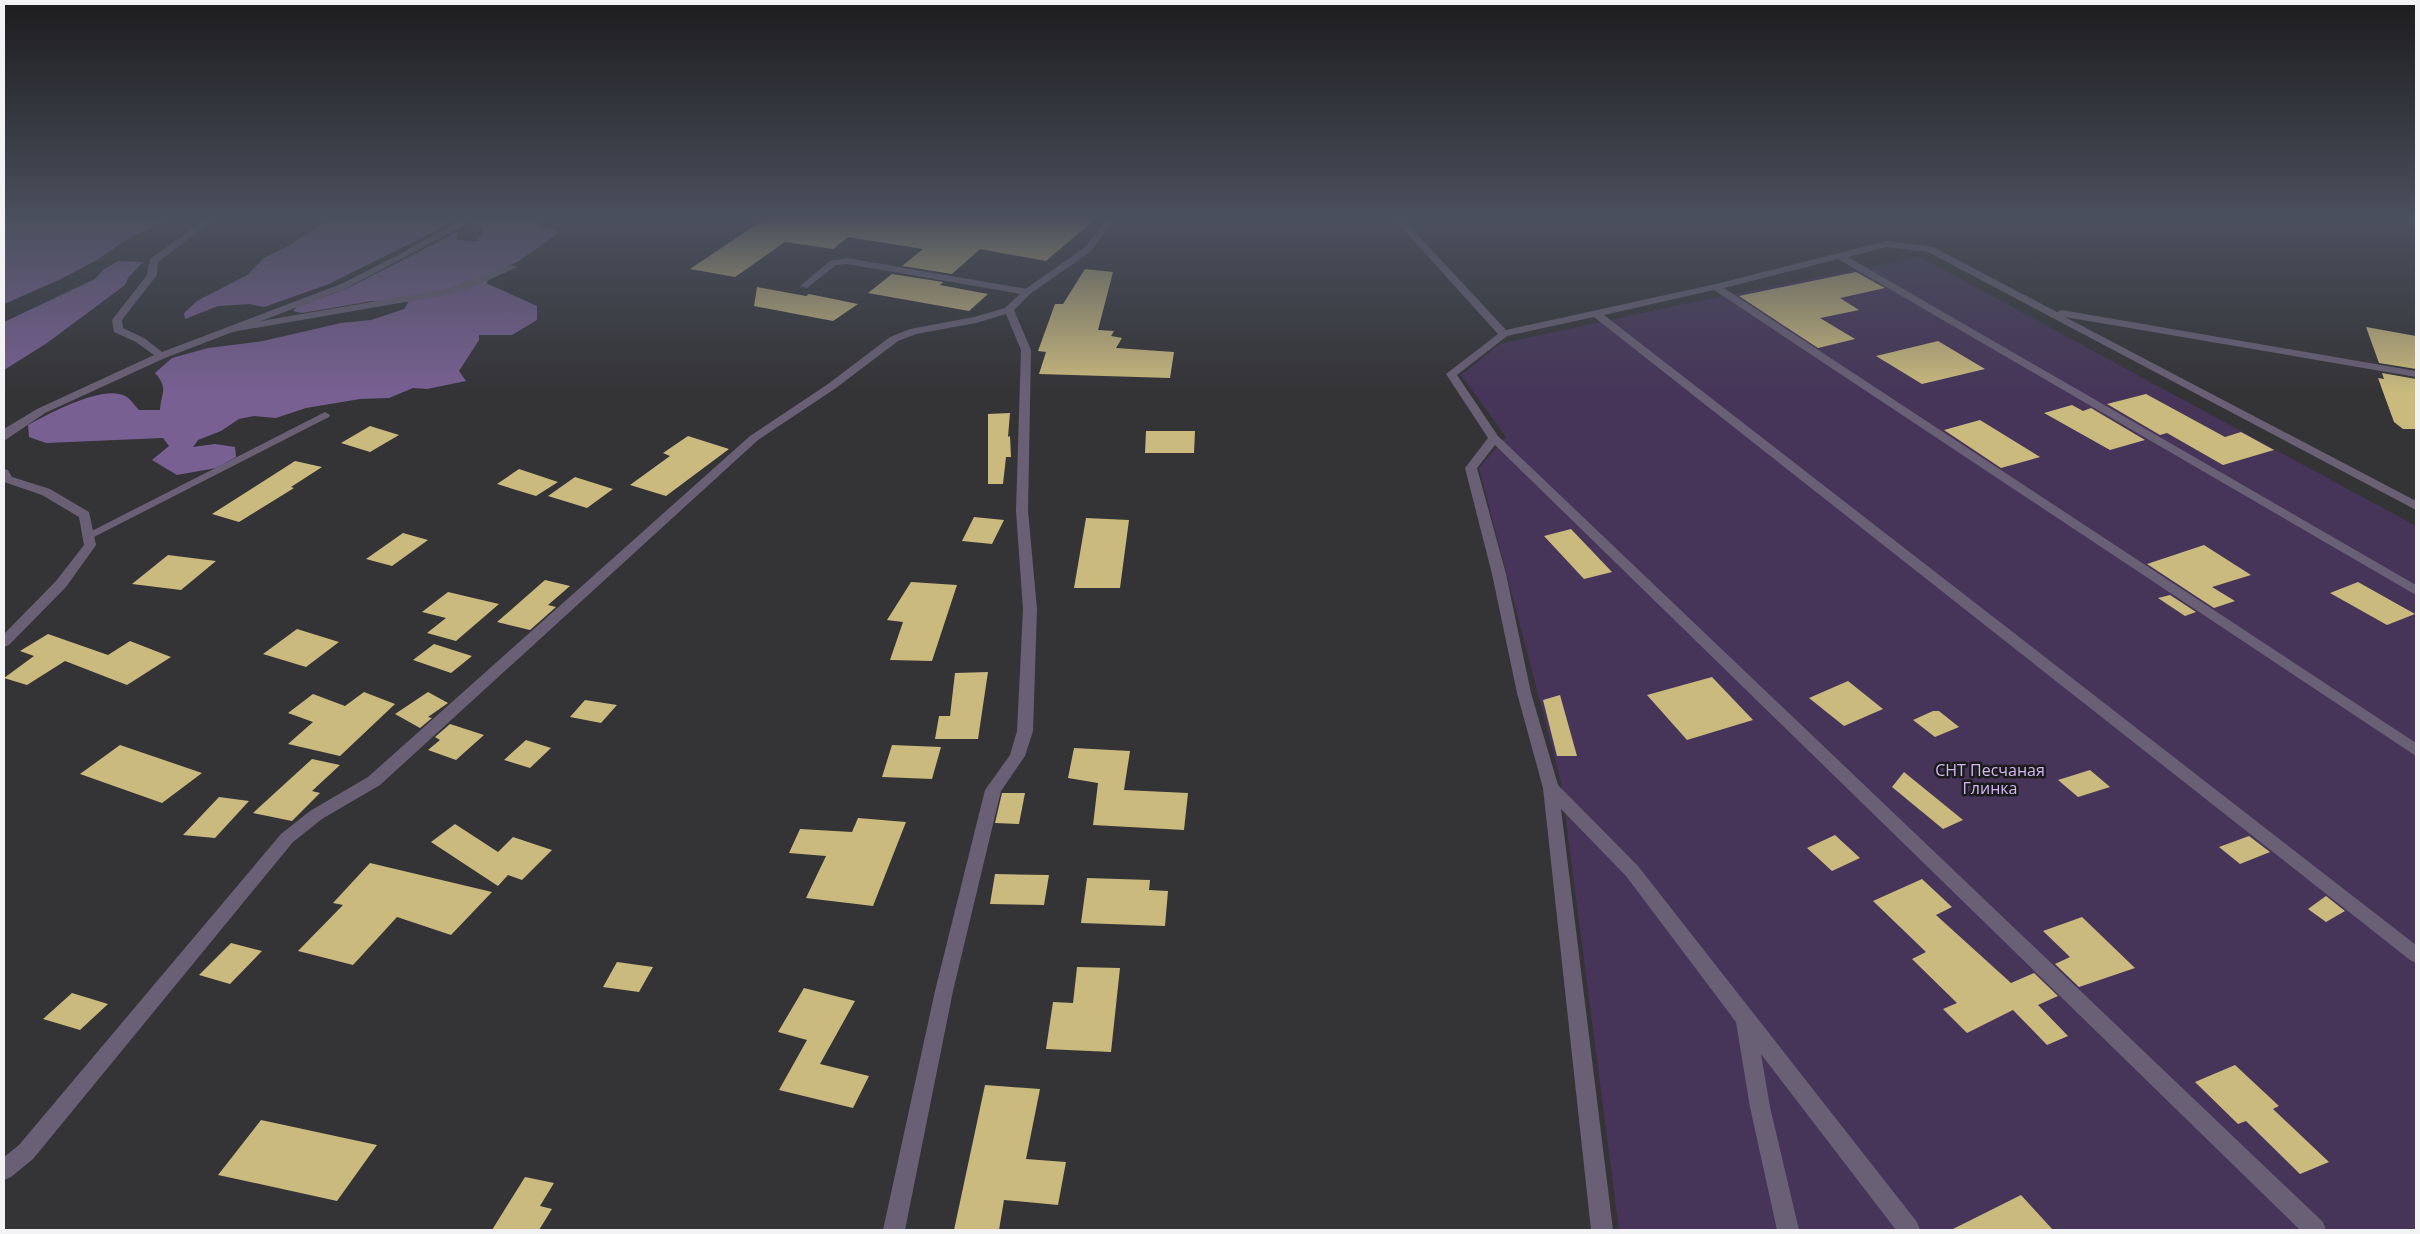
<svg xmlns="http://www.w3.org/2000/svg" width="2420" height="1234" viewBox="0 0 2420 1234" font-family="'Open Sans',sans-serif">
  <rect width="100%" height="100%" fill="#343336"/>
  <path fill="#463559" d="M1920 257 2416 526V1230H1619L1561 782 1479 468 1506 437 1461 375 1500 344 1684 304Z"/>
  <path fill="#786092" d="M4 220H167L126 240 97 260 61 279 4 304Z
    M327 220H452L451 223 329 284 264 307 249 304 218 306 185 319 184 313 197 301 247 275 264 258 290 245Z
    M470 220H545L541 227 560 232 519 261 495 272 486 283 537 306V320L512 335H479V340L459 371 466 381 427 389 413 388 389 398 360 399 306 408 276 418 254 416 239 419 221 431 198 440 193 447 215 444 235 447 236 457 216 468 177 475 152 460 169 446 163 438 46 443 29 437 28 425C48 414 103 384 125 396 130 398 135 406 139 410H160C161 392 169 389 155 373L172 358 208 348 263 341 341 323 371 320 404 309 409 301H372L302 313 293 311 297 307 348 288 457 232V240L476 241 484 229 467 222Z
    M118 261 143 262 128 278 125 285 47 343 4 370V322L95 279 103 270Z"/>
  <path fill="#caba7e" d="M763 220H1094L1046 261 980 249 952 274 902 266 923 249 848 237 833 249 785 242 735 277 690 269Z
    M1085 269 1113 272 1098 330 1114 331 1111 336 1122 338 1116 348 1174 352 1170 378 1039 374 1046 352 1038 351 1055 304H1063Z
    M1856 272 1885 288 1840 298 1859 310 1820 318 1855 339 1818 348 1739 296Z
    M892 274 943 282 940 285 988 294 969 311 868 293Z
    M757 287 806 296 809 294 858 304 833 321 754 306Z
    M2366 327 2416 336V369L2379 363Z
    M1938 341 1985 369 1922 384 1876 356Z
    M2382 373 2416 379V429H2403L2394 422 2378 378 2384 379Z
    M2146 394 2225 437 2241 432 2274 450 2223 465 2167 433 2160 435 2107 404Z
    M2072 405 2083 411 2091 408 2145 440 2110 450 2044 413Z
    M1010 413 1008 437 1010 436 1011 457H1006L1003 484H988V414Z
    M1980 420 2040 457 2001 468 1944 430Z
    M370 426 399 435 370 452 341 443Z
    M1146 431H1195L1194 453H1145Z
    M688 436 729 449 666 496 630 485 670 456 663 453Z
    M295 461 322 467 291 487 294 488 239 522 212 514Z
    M519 469 558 482 536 496 497 484Z
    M575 477 613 489 587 508 548 496Z
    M974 517 1004 520 992 544 962 541Z
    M1086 518 1129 520 1120 588H1074Z
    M1571 529 1592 551 1612 572 1584 579 1544 536Z
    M403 533 428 540 392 566 366 559Z
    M2204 545 2251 575 2212 587 2235 601 2214 608 2147 564Z
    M168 555 216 561 181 590 132 584Z
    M545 580 570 586 548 605 556 607 530 630 497 622Z
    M911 582 957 585 932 661 890 660 903 622 887 620Z
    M2358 582 2415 614 2387 625 2330 593Z
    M448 592 499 604 456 641 427 633 446 618 422 612Z
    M2170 595 2196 612 2185 616 2158 598Z
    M297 629 339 642 306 667 263 654Z
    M48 634 108 655 130 641 171 657 127 685 65 661 27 685 4 678 34 656 20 651Z
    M434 644 472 656 451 673 413 660Z
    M988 672 978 739H935L939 716H950L955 673Z
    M1712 677 1753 720 1687 740 1647 695Z
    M1848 681 1883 709 1844 726 1809 698Z
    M364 692 395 704 340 756 288 744 313 722 288 713 313 694 345 706Z
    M428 692 448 703 428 717 432 718 420 728 395 714Z
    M1560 695 1577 756H1557L1543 700Z
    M585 700 617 705 601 723 570 717Z
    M1933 711H1939L1959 727 1935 737 1913 720Z
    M450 724 484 735 456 760 428 750 440 740 435 737Z
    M526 740 551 748 530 768 504 760Z
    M120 745 202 773 162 803 80 774Z
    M892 745 941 747 932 779 882 777Z
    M1074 748 1130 751 1124 790 1188 793 1184 830 1093 825 1098 783 1068 778Z
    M312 759 340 765 312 791 320 793 292 821 253 813Z
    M2090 770 2110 787 2078 797 2058 780Z
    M1904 772 1963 820 1943 829 1892 787Z
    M1002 793H1025L1019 824 995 823Z
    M219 797 249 801 215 838 183 835Z
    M858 818 906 822 873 906 806 898 826 856 789 853 800 829 852 832Z
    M455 824 498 852 513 837 552 850 522 880 508 875 498 886 431 842Z
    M1835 835 1860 858 1832 871 1807 848Z
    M2249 836 2270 852 2240 864 2219 847Z
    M370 863 492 892 451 935 397 917 353 965 298 951 343 905 333 903Z
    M995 874 1049 875 1044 905 990 904Z
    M1087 878 1150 880 1149 890 1168 891 1165 926 1081 923Z
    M1922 879 1952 907 1936 915 2011 983 2034 973 2058 996 2038 1005 2068 1036 2047 1045 2013 1010 1967 1033 1943 1009 1957 1003 1912 959 1926 952 1873 901Z
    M2326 896 2345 911 2326 922 2308 909Z
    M2082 917 2135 968 2079 987 2055 964 2070 957 2043 931Z
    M231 943 262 951 230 984 199 975Z
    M617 962 653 967 639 992 603 987Z
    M1077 967 1120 968 1111 1052 1046 1049 1053 1002 1073 1003Z
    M804 988 855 1001 820 1064 869 1076 853 1108 779 1090 807 1040 778 1032Z
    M72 993 108 1004 80 1030 43 1019Z
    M2235 1065 2279 1106 2273 1109 2329 1162 2300 1174 2246 1121 2238 1124 2195 1082Z
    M985 1085 1040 1089 1026 1159 1066 1162 1058 1205 1004 1200 999 1230H954Z
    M261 1120 377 1145 337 1201 218 1175Z
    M525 1177 554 1183 540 1206 552 1209 539 1230H492Z
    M2021 1195 2053 1230H1951Z"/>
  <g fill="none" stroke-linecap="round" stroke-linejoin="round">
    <path fill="#6a6076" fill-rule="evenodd" d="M847 258 1027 289 1031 292 1027 295 847 264 836 265 807 288 800 286 830 261Z
      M511 265 518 267 465 290 446 295 232 332 227 329 232 326 446 289Z
      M325 412 330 415 329 417 92 538 88 539 82 536Z"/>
    <path fill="#6a6076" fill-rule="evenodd" d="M204 220H213L158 262 157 275 122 320 123 328 144 338 162 352 341 284 400 254 459 220H467L463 226 347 288 165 358 45 413 4 441V429L37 409 154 355 136 342 114 332 112 320 147 275 150 259Z
      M1106 220H1114L1090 252 1030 294 1014 310 1031 350 1028 511 1037 609 1033 731 1025 756 1001 791 953 991 905 1230H883L935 991 985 790 1010 755 1017 731 1023 609 1016 511 1021 350 1006 314 976 323 916 334 898 341 836 388 758 440 380 785 322 819 293 842 33 1159 11 1177 4 1180V1157L19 1145 281 834 310 811 368 777 750 436 828 384 890 337 910 329 974 317 1005 308 1024 290 1084 248Z
      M1395 220H1404L1506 330 1716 284 1886 241 1933 247 2057 312 2062 310 2416 371V377L2065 317 2416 501V510L1928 252 1886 247 1848 257 2416 585V595L1838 259 1724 288 2416 743V756L1714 290 1604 315 2416 945V963L2410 960 1594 317 1507 336 1457 375 1498 436 2323 1222 2326 1230H2300L1495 445 1477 468 1506 574 1531 693 1558 785 1638 866 1917 1222 1920 1230H1896L1761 1054 1770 1107 1799 1230H1777L1750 1107 1736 1022 1626 876 1561 809 1613 1230H1591L1543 788 1517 693 1492 574 1465 468 1488 438 1446 374 1498 334Z
      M4 469 8 470 12 477 50 489 89 512 96 545 66 587 9 645 4 647V634L56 581 84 545 79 517 42 495 4 482Z"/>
  </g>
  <linearGradient id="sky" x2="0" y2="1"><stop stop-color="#1d1c1e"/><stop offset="0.56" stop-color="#4a505d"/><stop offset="1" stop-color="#4a505d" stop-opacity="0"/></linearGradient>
  <rect width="2420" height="392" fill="url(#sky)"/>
  <g text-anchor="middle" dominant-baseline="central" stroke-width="5" stroke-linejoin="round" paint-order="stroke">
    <g font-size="16" fill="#d4b8f4" stroke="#1c1b1c">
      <text x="1990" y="770">СНТ Песчаная<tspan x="1990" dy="18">Глинка</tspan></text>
    </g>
  </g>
  <rect width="2420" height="1234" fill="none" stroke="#f3f2f4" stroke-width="10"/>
</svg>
